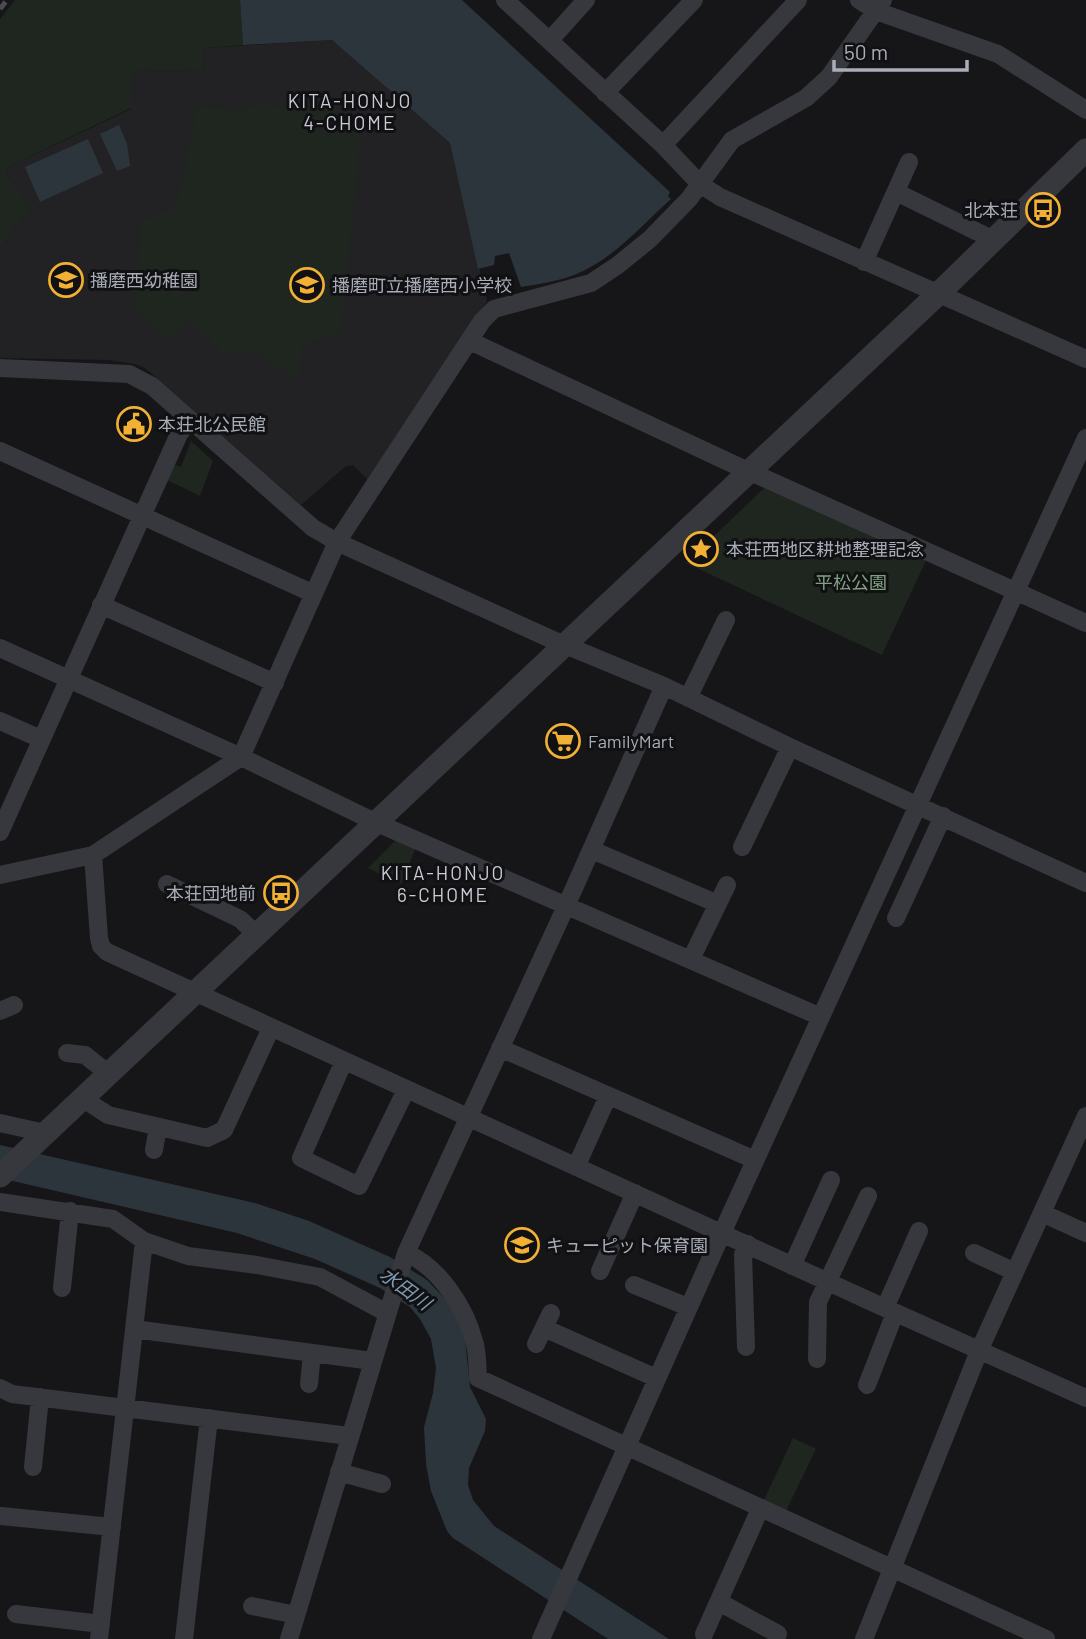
<svg xmlns="http://www.w3.org/2000/svg" width="1086" height="1639" viewBox="0 0 1086 1639" font-family="Barlow,'Noto Sans JP',sans-serif">
  <rect width="100%" height="100%" fill="#161618"/>
  <path fill="#222225" d="M332 40 450 143 487 301 370 482 353 465 346 466 301 505 145 368 135 364 109 360 0 358V249L10 237 11 230 31 210 6 174 8 167 131 109V76L140 70 203 71 205 48Z"/>
  <path fill="#1e261f" d="M15 0H240L243 45 205 48 203 71 140 70 131 77V108L8 167 6 174 32 210 11 230 10 237 0 249V19Z
    M252 105 336 108 361 136 341 333 303 345 298 382 254 350H229L225 354 187 318 169 340 133 308 142 220 176 208 197 106 247 111Z
    M191 441 213 461 200 496 167 480 173 464 181 467Z
    M764 488 928 556 882 655 686 563Z
    M398 838 416 847 401 884 368 868Z
    M793 1438 816 1449 785 1513 763 1502Z"/>
  <path fill="#2c353c" d="M240 0H462L670 192 668 196 671 199C644 223 617 255 583 271 565 280 541 284 521 287L509 253 495 256 494 265 478 269 450 143 332 40 243 45Z
    M119 125 127 144 130 166 117 171 100 134Z
    M88 139 103 173 40 202 25 167Z
    M0 1145 255 1203 309 1221 390 1257 427 1280 451 1305 465 1338 470 1387 486 1419 485 1431 469 1468 468 1485 473 1500 494 1526 669 1639H608L453 1538 447 1531 431 1491 426 1464 424 1427 433 1393 436 1368 431 1339 420 1319 410 1307 380 1288 315 1259 237 1233 0 1178Z"/>
  <g fill="none" stroke-linecap="round" stroke-linejoin="round">
    <path stroke="#37383d" stroke-width="18" d="M505 0 663 145 700 184 720 197 1086 359
      M859 0 876 11 998 54 1086 110
      M550 40 586 0
      M605 93 694 0
      M663 145 798 0
      M896 192 994 240
      M864 262 909 162
      M470 341 735 465 1086 623
      M0 368 129 374 152 386 313 528 337 542 553 640 664 686 790 747 1086 883
      M0 451 314 594
      M101 605 275 683
      M0 648 241 757 377 823 821 1017
      M688 698 726 620
      M0 721 41 739
      M0 832 179 434 190 420
      M742 847 790 747
      M592 850 718 904
      M93 855 99 938 101 946 107 952 885 1308 1086 1398
      M0 875 93 855 241 757 337 542 482 321 494 309 591 283 618 265 650 239 689 199 732 140 806 98 829 77 883 0
      M167 884 240 919 256 934
      M896 918 943 816
      M691 959 727 885
      M0 1011 14 1005
      M500 1048 755 1160
      M67 1053 85 1055 109 1074
      M344 1061 301 1158 359 1186 406 1090
      M82 1098 108 1115 207 1138 224 1130 271 1028
      M0 1123 45 1133
      M154 1150 158 1127
      M576 1167 608 1096
      M0 1202 113 1219 144 1241 188 1256 257 1265 320 1277 387 1313
      M1042 1213 1086 1233
      M406 1253C439 1267 465 1307 474 1341 478 1352 477 1366 478 1378L1046 1639
      M974 1253 1015 1272
      M792 1266 831 1180
      M600 1271 635 1193
      M634 1285 688 1307
      M62 1288 70 1211
      M885 1308 919 1231
      M544 1328 656 1378
      M134 1329 372 1361
      M536 1344 551 1313
      M746 1347 743 1254 748 1244
      M817 1359 818 1302 868 1196
      M309 1384 312 1353
      M867 1385 895 1313
      M0 1388 12 1394 349 1436
      M33 1467 40 1397
      M339 1472 382 1484
      M1 1516 112 1527
      M719 1602 778 1634
      M252 1606 296 1615
      M16 1614 101 1624
      M704 1634 760 1509
      M99 1639 144 1241
      M184 1639 209 1418
      M289 1639 406 1253 567 904 664 686
      M541 1639 722 1233 1086 438
      M864 1639 979 1351 1086 1116"/>
    <path stroke="#37383d" stroke-width="23" d="M0 1176 938 294 1086 150"/>
    <path stroke="#4a4c52" stroke-width="5" stroke-dasharray="9 7" stroke-linecap="butt" d="M0 9 7 0"/>
  </g>
  <defs>
    <g id="bus-ring" transform="scale(1.75)"><circle r="9.5" fill="#111113" stroke="#f2b134" stroke-width="1.5"/><path d="M-5-6H5V4H4V6H2V4H-2V6H-4V4H-5ZM-3.5-4V0h7V-4ZM-3.5 1.2v1.5H-2V1.2ZM2 1.2v1.5H3.5V1.2Z" fill="#f2b134"/></g>
    <g id="school-ring" transform="scale(1.75)"><circle r="9.5" fill="#111113" stroke="#f2b134" stroke-width="1.5"/><path d="M0-5L7-2L0 1L-7-2ZM-4 1L0 2.5L4 1V4Q0 6-4 4Z" fill="#f2b134"/></g>
    <g id="civic-ring" transform="scale(1.75)"><circle r="9.5" fill="#111113" stroke="#f2b134" stroke-width="1.5"/><path d="M-.6-6.5H3V-4.5H.6V-3L4-1V1h2V6H-6V1h2V-1L-.6-3ZM-1.2 2.5V6h2.4V2.5Z" fill="#f2b134"/></g>
    <g id="sight-ring" transform="scale(1.75)"><circle r="9.5" fill="#111113" stroke="#f2b134" stroke-width="1.5"/><path d="M0-6L1.8-2.2L6-1.7L2.9 1.2L3.7 5.4L0 3.3L-3.7 5.4L-2.9 1.2L-6-1.7L-1.8-2.2Z" fill="#f2b134"/></g>
    <g id="supermarket-ring" transform="scale(1.75)"><circle r="9.5" fill="#111113" stroke="#f2b134" stroke-width="1.5"/><path d="M-6-5.5h2.5l.6 2H6L4.5 2H-2.5L-4.4-4H-6ZM-1.5 3.2a1.3 1.3 0 1 0 .1 0ZM3 3.2a1.3 1.3 0 1 0 .1 0Z" fill="#f2b134"/></g>
  </defs>
  <g fill-rule="evenodd">
    <use href="#bus-ring" x="1043" y="210"/>
    <use href="#school-ring" x="66" y="280"/>
    <use href="#school-ring" x="307" y="285"/>
    <use href="#civic-ring" x="134" y="424"/>
    <use href="#sight-ring" x="701" y="549"/>
    <use href="#supermarket-ring" x="563" y="741"/>
    <use href="#bus-ring" x="281" y="893"/>
    <use href="#school-ring" x="522" y="1245"/>
  </g>
  <g text-anchor="middle" dominant-baseline="central" stroke-width="6" stroke-linejoin="round" paint-order="stroke">
    <g font-size="18" fill="#a8adb8" stroke="#111113" text-anchor="start">
      <text x="1018" y="210" text-anchor="end">北本荘</text>
      <text x="90" y="280">播磨西幼稚園</text>
      <text x="332" y="285">播磨町立播磨西小学校</text>
      <text x="158" y="424">本荘北公民館</text>
      <text x="726" y="549">本荘西地区耕地整理記念</text>
      <text x="588" y="741">FamilyMart</text>
      <text x="256" y="893" text-anchor="end">本荘団地前</text>
      <text x="546" y="1245">キューピット保育園</text>
    </g>
    <g font-size="18" fill="#7fa381" stroke="#111113">
      <text x="851" y="582">平松公園</text>
    </g>
    <g font-size="19" letter-spacing="2" fill="#c9ccd4" stroke="#111113">
      <text x="350" y="100">KITA-HONJO<tspan x="350" dy="22">4-CHOME</tspan></text>
      <text x="443" y="872">KITA-HONJO<tspan x="443" dy="22">6-CHOME</tspan></text>
    </g>
    <g font-size="19" font-style="italic" fill="#7f9bb3" stroke="#111113">
      <text transform="translate(406 1288) rotate(36)">水田川</text>
    </g>
  </g>
  <path d="M834 60v10h133v-10" fill="none" stroke="#a8adb8" stroke-width="3.5"/>
  <text x="844" y="60" font-size="21" fill="#a8adb8" stroke="#111113" stroke-width="5" paint-order="stroke">50 m</text>
</svg>
